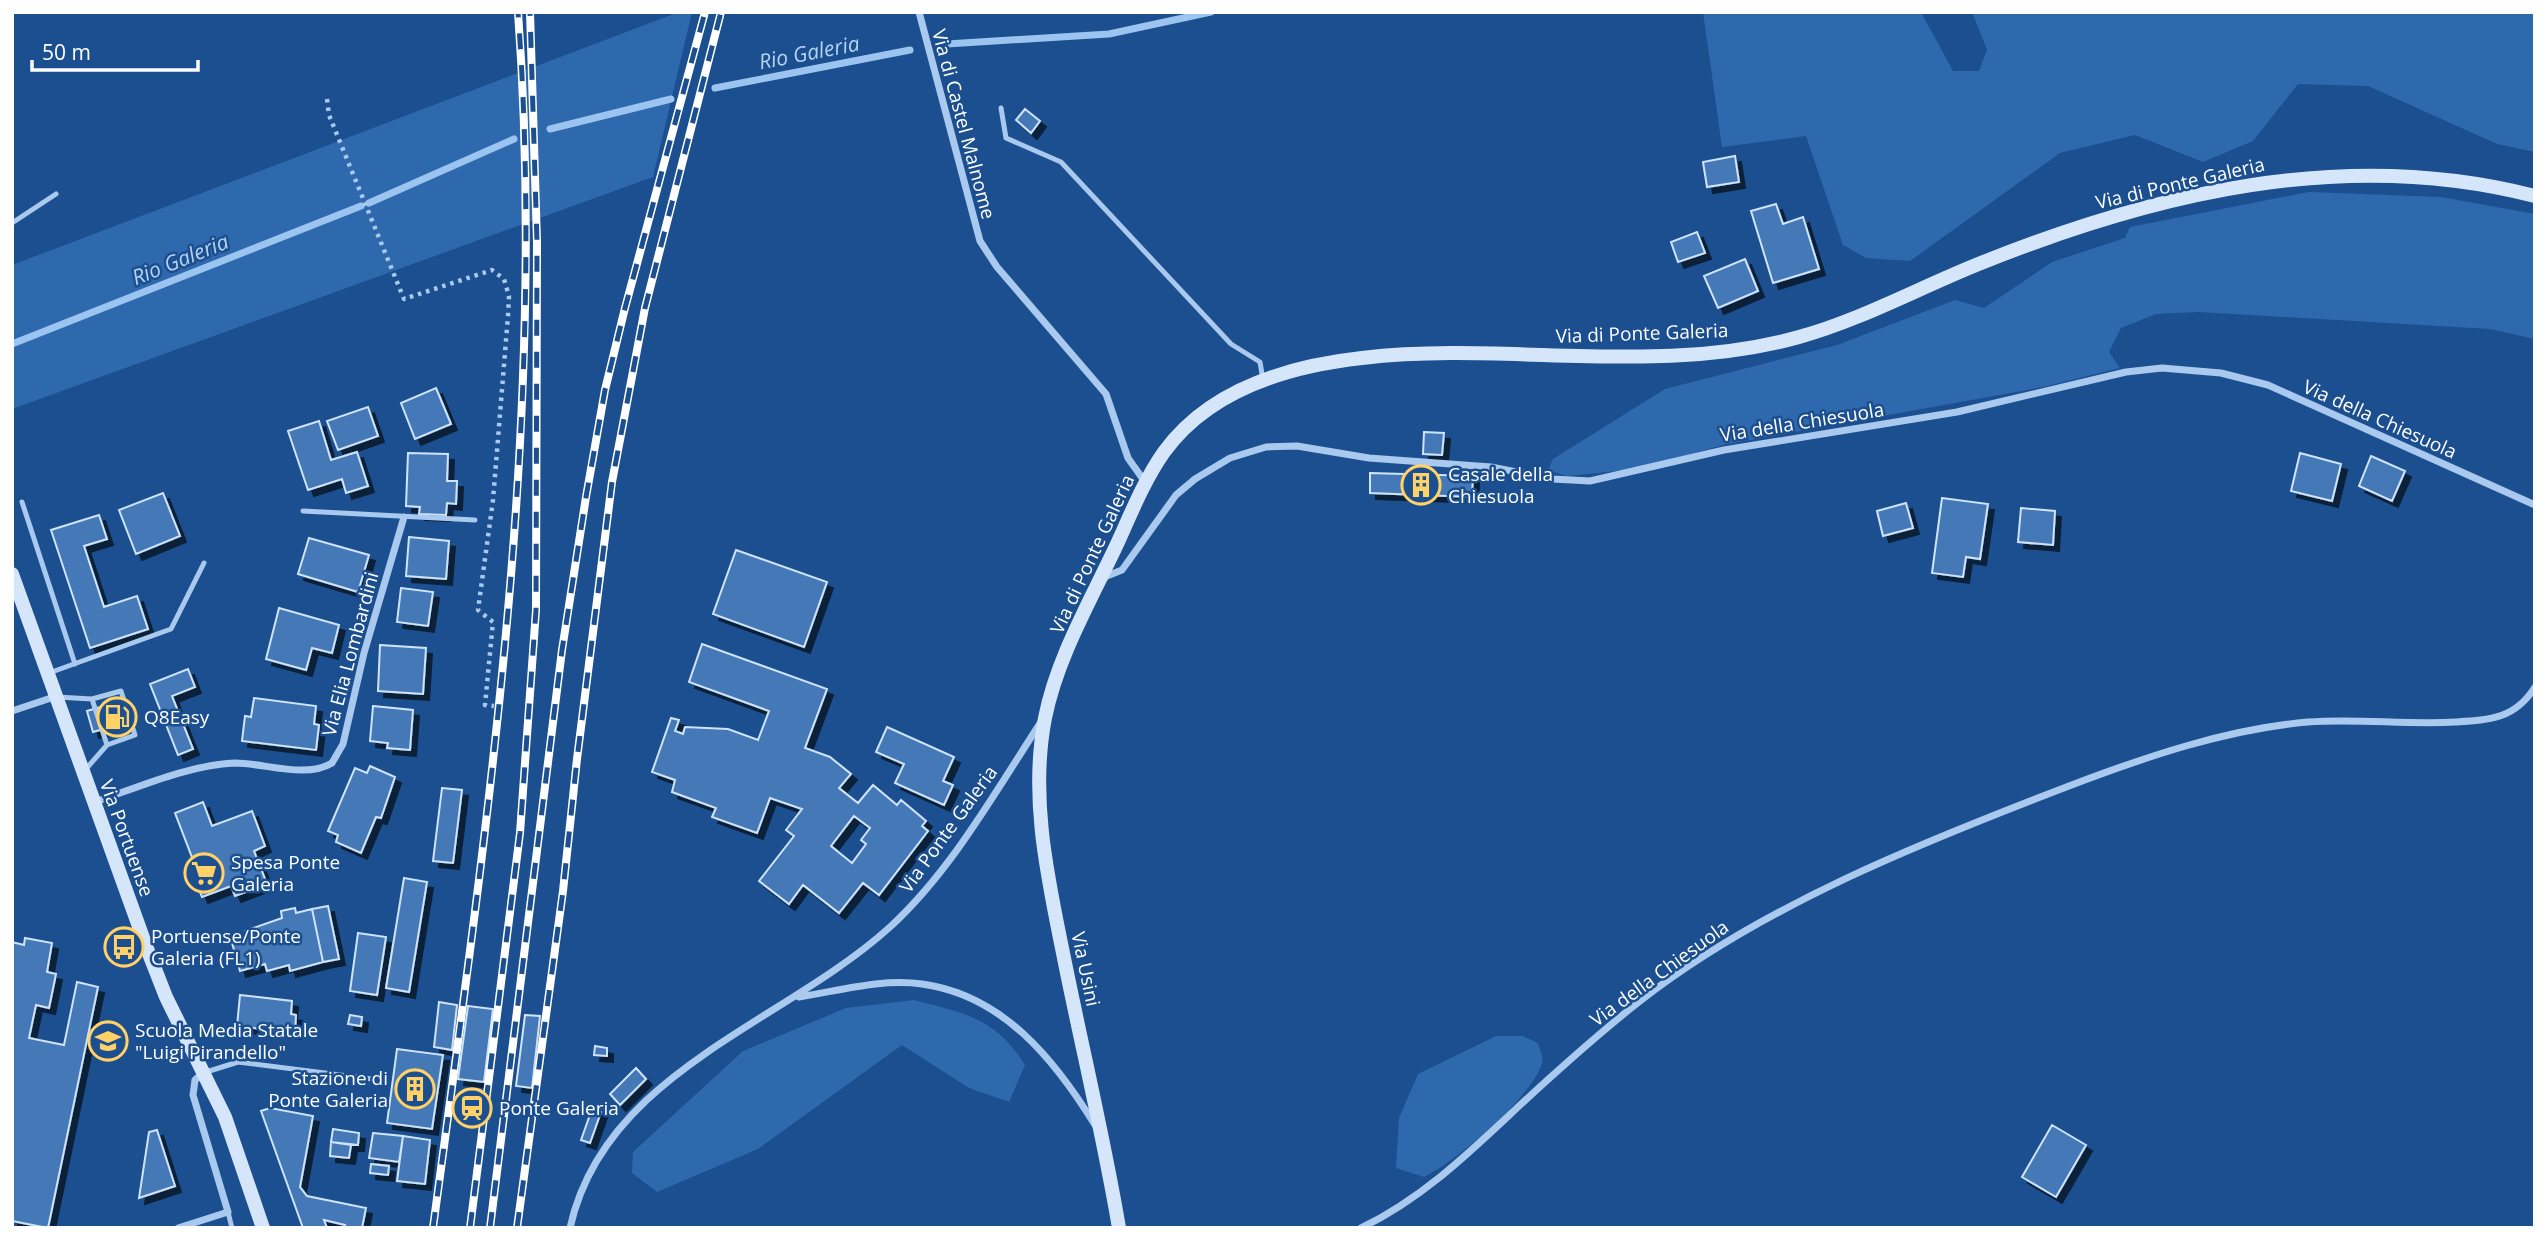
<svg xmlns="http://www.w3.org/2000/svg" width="2547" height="1240" viewBox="0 0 2547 1240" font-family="'Open Sans',sans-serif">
  <defs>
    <filter id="shadow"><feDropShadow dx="6" dy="6" stdDeviation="0" flood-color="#0009"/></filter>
  </defs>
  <rect width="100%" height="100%" fill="#1b4f8f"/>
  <path fill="#2e69ad" d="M679 12H692L653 177 12 409V265Z
    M1703 12H1921L1953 71H1979L1987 50 1972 12H2535V152L2497 144 2368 86 2298 84 2253 141 2203 162 2135 135 2060 153 1910 261 1866 258 1843 245 1806 136 1722 147Z
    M2309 192 2441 197 2535 214V339L2490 329 2198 312 2156 314 2121 328 2109 352 2120 368 2043 387 1723 445 1639 469 1566 476 1548 470 1553 459 1665 389 1837 345 1955 300 1984 308 2052 262 2125 238 2130 227Z
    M914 1000C964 1013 996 1018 1025 1065L1009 1102 969 1088 902 1045 758 1149 657 1192 632 1173 633 1152 743 1051 846 1008Z
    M1496 1036H1523L1538 1043C1540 1050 1544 1058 1542 1064 1530 1099 1457 1161 1424 1177L1396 1168 1399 1118 1418 1074Z"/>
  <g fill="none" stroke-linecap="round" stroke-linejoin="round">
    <path stroke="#9cc4f0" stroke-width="7" d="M947 44 1109 34 1211 12
      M715 88 910 50
      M550 129 671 99
      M369 203 514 139
      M12 344 361 206"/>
  </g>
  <path fill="#4478b7" stroke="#cfe3fa" stroke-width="2" fill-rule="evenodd" filter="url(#shadow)" d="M1025 109 1040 121 1031 133 1016 120Z
    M1735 156 1739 182 1707 187 1703 162Z
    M1776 204 1783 224 1803 217 1819 269 1773 283 1751 211Z
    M1697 232 1705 253 1678 262 1671 242Z
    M1745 259 1758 291 1718 308 1704 276Z
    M436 388 451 424 415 439 401 403Z
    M368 407 378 436 338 450 327 421Z
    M319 421 331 460 357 452 368 486 346 493 342 479 308 490 288 431Z
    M1424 432 1444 433 1442 455 1423 454Z
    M408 453 448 454 447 481H457L456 504 447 503 446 515 419 514 420 507 406 506Z
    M2300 453 2341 464 2332 501 2291 491Z
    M2371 456 2405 471 2392 501 2359 486Z
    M1370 473 1473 476 1472 497 1370 493Z
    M163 493 180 536 136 554 119 510Z
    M1942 498 1988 504 1980 559 1966 557 1963 577 1932 573Z
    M1906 503 1913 528 1883 536 1877 511Z
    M2021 508 2055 511 2053 545 2018 542Z
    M99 515 107 539 84 546 104 607 137 596 148 629 90 648 51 530Z
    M409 537 449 541 446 579 406 576Z
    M309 538 369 555 358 592 298 574Z
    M736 550 827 582 804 647 713 614Z
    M401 588 433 592 428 626 397 622Z
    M279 608 339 625 332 653 312 648 306 670 266 659Z
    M702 644 827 689 805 748 830 757 851 774 839 788 858 803 873 785 897 805 901 800 926 821 922 826 928 831 879 895 863 883 839 913 803 885 789 904 759 881 794 836 786 830 802 809 770 798 757 833 712 817 716 808 672 792 675 780 652 772 671 718 679 720 675 731 683 734 685 727 728 729 758 740 769 711 689 682ZM854 816 870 828 861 840 866 844 852 863 831 846Z
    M380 645 426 648 423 694 378 691Z
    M188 669 195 687 172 696 193 749 178 755 150 684Z
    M254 698 316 706 314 724 319 725 316 750 242 741 245 716 251 717Z
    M107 705 114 726 93 732 87 711Z
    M373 706 413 710 410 750 387 748 388 743 370 741Z
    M887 727 954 757 943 781 953 785 944 805 895 783 904 764 876 752Z
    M370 766 395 777 381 818 376 817 361 853 336 842 338 835 328 831 355 768 367 773Z
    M442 788 462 790 453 863 433 861Z
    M203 802 212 826 252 811 265 846 254 851 267 884 235 896 231 886 202 897 188 862 193 860 175 813Z
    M404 878 427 882 409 992 386 988Z
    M328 906 339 959 323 962 312 909Z
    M295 908 296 913 312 909 323 962 290 971 289 965 267 971 265 964 240 971 232 943 247 939 245 931 282 918 281 911Z
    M358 933 386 937 377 995 350 991Z
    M25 938 52 943 47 972 56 974 49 1008 36 1005 29 1038 64 1045 77 982 98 987 48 1228 12 1221V942L24 945Z
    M240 995 292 1001 291 1014 296 1015 295 1033 237 1026Z
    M439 1002 457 1005 452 1050 434 1047Z
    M468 1006 493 1009 484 1082 458 1079Z
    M350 1015 362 1017 361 1026 348 1024Z
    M525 1015 540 1016 532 1088 516 1086Z
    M595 1046 607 1048V1056L594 1055Z
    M397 1049 443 1055 432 1129 387 1123Z
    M636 1068 646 1079 620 1105 610 1094Z
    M270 1108 313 1116 300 1187 307 1196 366 1208 362 1228H344L345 1225 324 1220 327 1228H303L261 1111Z
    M592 1109 601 1112 590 1143 581 1140Z
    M2052 1125 2086 1145 2056 1197 2022 1177Z
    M333 1129 359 1133 358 1145 331 1142Z
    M157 1130 175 1186 139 1198 149 1132Z
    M373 1133 403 1136 399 1162 369 1158Z
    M403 1136 430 1140 425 1184 397 1181Z
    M331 1142 351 1145 349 1158 330 1156Z
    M371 1164 389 1166 388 1175 370 1173Z"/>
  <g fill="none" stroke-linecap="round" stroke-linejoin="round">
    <path stroke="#a9c9ee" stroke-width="4.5" stroke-dasharray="3.5 5" stroke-linecap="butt" d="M327 99 329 115 404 299 492 270 504 279 509 296 508 316 493 500 478 610 493 622 485 705 494 706"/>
    <path stroke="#a9c9ee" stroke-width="5" d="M1001 108 1006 138 1061 162 1231 344 1260 362 1263 380
      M12 223 56 194
      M22 502 75 664
      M303 511 475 520
      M49 673 171 629 204 563
      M57 697 92 699
      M85 770 107 745 135 735 121 691 92 699 107 745
      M203 1073 238 1062 372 1079
      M228 1212 232 1228"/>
    <path stroke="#a9c9ee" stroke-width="7" d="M919 12 980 241 997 267 1106 394 1128 458 1145 482
      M1102 578 1122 570 1176 495 1195 479 1230 458 1266 447 1297 446 1369 458 1491 467 1553 479 1590 481 1724 450 1957 412 2126 372 2162 368 2221 373 2268 385 2535 505
      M12 711 54 697
      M95 802C139 787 188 765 235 763 264 763 306 779 332 763L343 744 364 653 404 517
      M799 997C838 991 882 978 922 984 1003 995 1055 1060 1095 1125
      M178 1228 228 1212 193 1095 195 1080 203 1073
      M570 1228C604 1072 783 1024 890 927 952 870 995 792 1041 722
      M1361 1228C1423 1198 1470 1152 1519 1106 1558 1070 1598 1034 1640 1001 1763 905 1925 841 2069 786 2145 757 2227 729 2308 722 2357 718 2406 725 2455 722 2490 720 2515 719 2535 687"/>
    <path stroke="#d6e6fa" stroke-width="14" d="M12 574 146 946 166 997 225 1117 263 1228
      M1119 1228C1104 1139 1083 1052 1065 963 1049 883 1029 800 1045 718 1057 657 1092 598 1118 542 1132 511 1145 479 1164 452 1209 390 1289 366 1362 358 1507 341 1656 377 1799 337 1860 320 1917 289 1976 265 2154 193 2345 147 2535 196"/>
    <g stroke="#fff" stroke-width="8">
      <path id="rail" d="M433 1228C487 825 548 420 518 12
        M470 1228 520 833 536 610 537 242 530 12
        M490 1228 562 650 586 497 605 390 625 308 705 12
        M517 1228 563 891 577 759 612 482 645 308 721 12"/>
    </g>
    <use href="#rail" stroke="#1b4f8f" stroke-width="5" stroke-dasharray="16" stroke-linecap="butt"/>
  </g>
  <defs>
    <g id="building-ring" transform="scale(2.0125)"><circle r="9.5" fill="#1b4f8f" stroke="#ffd166" stroke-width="1.5"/><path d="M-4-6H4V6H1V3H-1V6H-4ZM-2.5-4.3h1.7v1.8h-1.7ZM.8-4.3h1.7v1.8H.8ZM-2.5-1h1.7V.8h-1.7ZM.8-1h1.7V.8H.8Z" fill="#ffd166"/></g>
    <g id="fuel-ring" transform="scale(2.0125)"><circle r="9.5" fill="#1b4f8f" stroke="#ffd166" stroke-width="1.5"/><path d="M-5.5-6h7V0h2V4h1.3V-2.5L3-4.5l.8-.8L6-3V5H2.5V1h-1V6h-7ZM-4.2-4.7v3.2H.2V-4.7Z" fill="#ffd166"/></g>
    <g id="supermarket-ring" transform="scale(2.0125)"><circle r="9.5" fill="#1b4f8f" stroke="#ffd166" stroke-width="1.5"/><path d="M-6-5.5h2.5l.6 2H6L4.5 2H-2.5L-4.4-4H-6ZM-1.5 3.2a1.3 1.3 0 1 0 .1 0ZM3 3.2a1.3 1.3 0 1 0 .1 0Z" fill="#ffd166"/></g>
    <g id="bus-ring" transform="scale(2.0125)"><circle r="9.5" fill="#1b4f8f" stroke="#ffd166" stroke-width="1.5"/><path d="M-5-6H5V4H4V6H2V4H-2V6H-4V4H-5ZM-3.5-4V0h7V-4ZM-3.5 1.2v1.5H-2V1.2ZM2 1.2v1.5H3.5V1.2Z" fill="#ffd166"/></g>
    <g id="school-ring" transform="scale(2.0125)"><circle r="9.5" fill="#1b4f8f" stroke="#ffd166" stroke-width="1.5"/><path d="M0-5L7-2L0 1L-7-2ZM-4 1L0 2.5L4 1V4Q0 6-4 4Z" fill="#ffd166"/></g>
    <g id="station-ring" transform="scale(2.0125)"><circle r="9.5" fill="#1b4f8f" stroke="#ffd166" stroke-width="1.5"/><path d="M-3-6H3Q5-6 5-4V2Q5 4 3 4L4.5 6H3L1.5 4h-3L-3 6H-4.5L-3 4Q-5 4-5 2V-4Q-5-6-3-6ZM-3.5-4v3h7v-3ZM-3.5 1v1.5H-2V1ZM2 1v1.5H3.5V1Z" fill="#ffd166"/></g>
  </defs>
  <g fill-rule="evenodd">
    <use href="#building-ring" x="1421" y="485"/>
    <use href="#fuel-ring" x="117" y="717"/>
    <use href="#supermarket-ring" x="204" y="873"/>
    <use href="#bus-ring" x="124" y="947"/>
    <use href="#school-ring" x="108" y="1041"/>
    <use href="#building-ring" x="415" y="1089"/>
    <use href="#station-ring" x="472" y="1108"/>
  </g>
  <g text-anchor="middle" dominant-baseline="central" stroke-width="5" stroke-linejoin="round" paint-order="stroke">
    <g font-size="19" fill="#fff" stroke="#1b4f8f">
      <text transform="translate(964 124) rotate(75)">Via di Castel Malnome</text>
      <text transform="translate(2180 183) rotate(-13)">Via di Ponte Galeria</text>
      <text transform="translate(1642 333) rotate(-2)">Via di Ponte Galeria</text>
      <text transform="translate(2380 419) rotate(24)">Via della Chiesuola</text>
      <text transform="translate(1802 422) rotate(-9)">Via della Chiesuola</text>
      <text transform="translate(1092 554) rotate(-65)">Via di Ponte Galeria</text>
      <text transform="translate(350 654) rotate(-75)">Via Elia Lombardini</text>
      <text transform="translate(948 829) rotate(-54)">Via Ponte Galeria</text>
      <text transform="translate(127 838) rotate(70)">Via Portuense</text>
      <text transform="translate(1086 969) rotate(78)">Via Usini</text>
      <text transform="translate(1659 973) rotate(-36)">Via della Chiesuola</text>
    </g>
    <g font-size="19" fill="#fff" stroke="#1b4f8f" text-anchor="start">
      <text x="1448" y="474">Casale della<tspan x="1448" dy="22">Chiesuola</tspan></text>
      <text x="144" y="717">Q8Easy</text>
      <text x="231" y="862">Spesa Ponte<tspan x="231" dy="22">Galeria</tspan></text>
      <text x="151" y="936">Portuense/Ponte<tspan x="151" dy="22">Galeria (FL1)</tspan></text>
      <text x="135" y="1030">Scuola Media Statale<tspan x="135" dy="22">"Luigi Pirandello"</tspan></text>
      <text x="388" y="1078" text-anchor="end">Stazione di<tspan x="388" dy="22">Ponte Galeria</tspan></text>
      <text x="499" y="1108">Ponte Galeria</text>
    </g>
    <g font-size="21" font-style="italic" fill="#b5d3f5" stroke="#1b4f8f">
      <text transform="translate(809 52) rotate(-11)">Rio Galeria</text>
      <text transform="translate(180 259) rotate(-22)">Rio Galeria</text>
    </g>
  </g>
  <rect width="2547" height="1240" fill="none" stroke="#ffffff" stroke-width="28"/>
  <path d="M32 60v10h166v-10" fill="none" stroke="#ffffff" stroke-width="3.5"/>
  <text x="42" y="60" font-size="21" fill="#ffffff" stroke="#1b4f8f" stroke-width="5" paint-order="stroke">50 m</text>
</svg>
